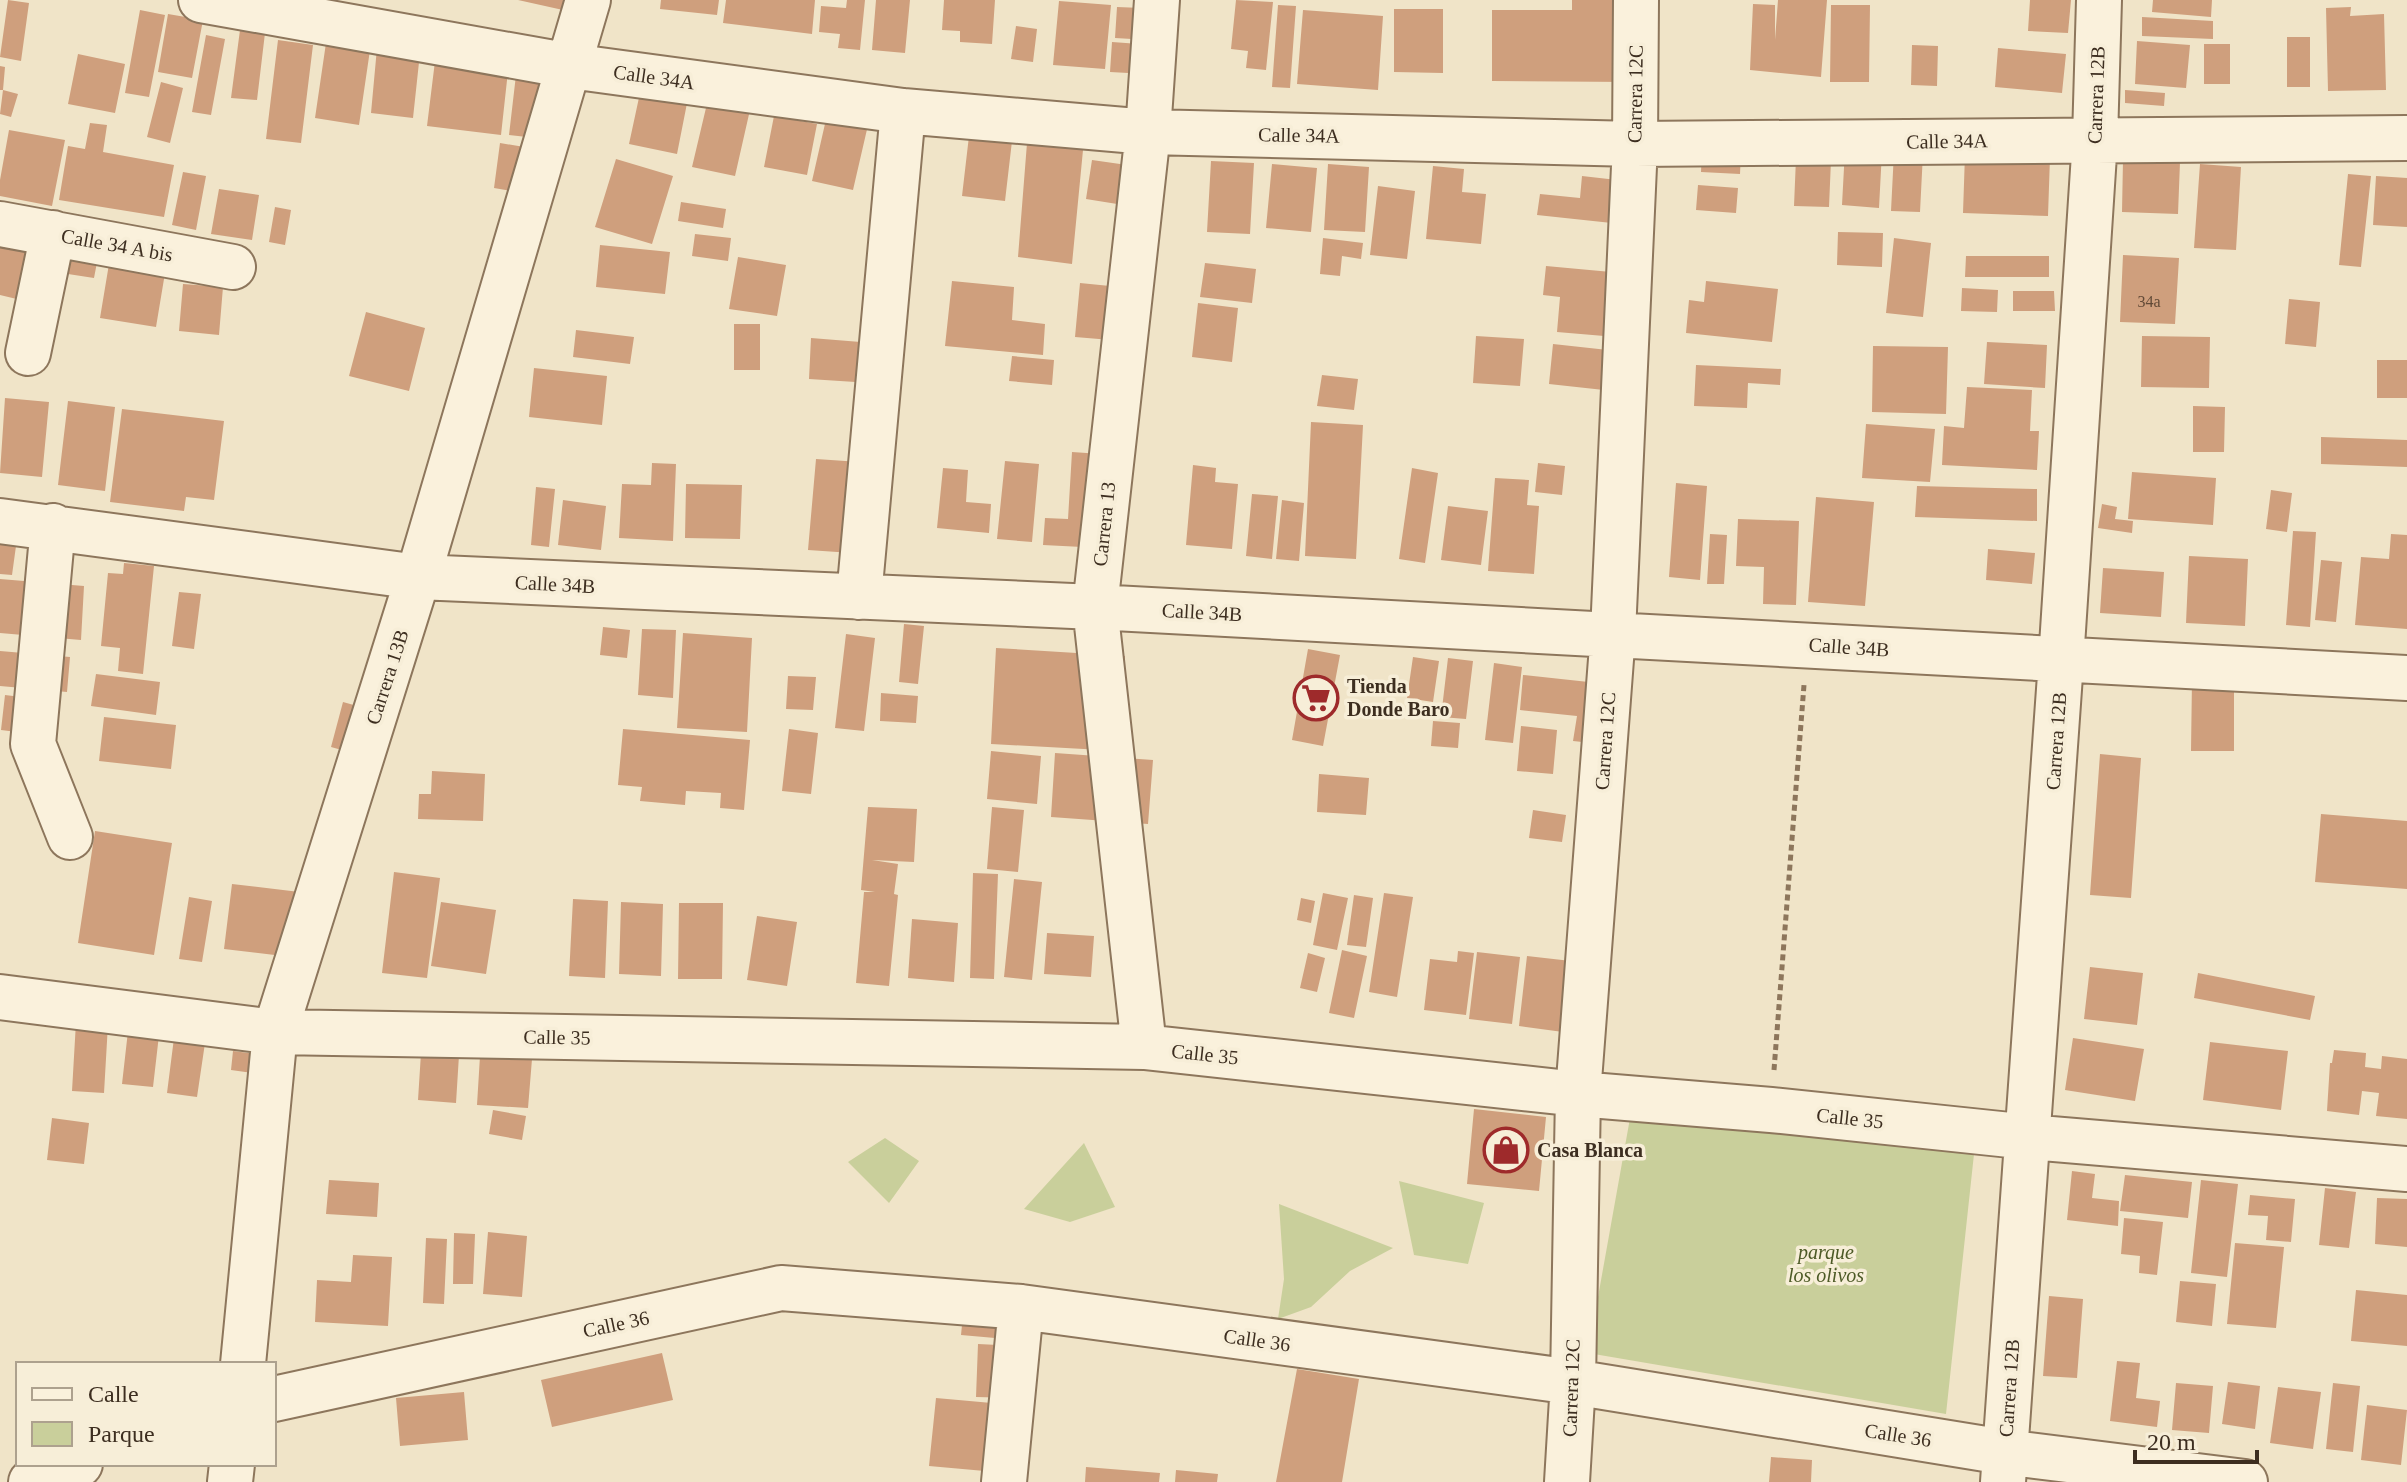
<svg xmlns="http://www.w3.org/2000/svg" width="2407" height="1482" viewBox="0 0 2407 1482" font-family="Georgia,serif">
  <rect width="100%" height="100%" fill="#f0e4c8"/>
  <path fill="#c9cf9b" d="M1632 1107 1974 1154 1946 1414 1588 1353Z
    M885 1138 919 1161 889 1203 848 1162Z
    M1084 1143 1115 1207 1070 1222 1024 1209Z
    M1399 1181 1484 1203 1468 1264 1414 1255Z
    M1279 1204 1393 1248 1350 1271 1311 1307 1278 1319 1284 1279Z"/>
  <path fill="#cf9f7d" d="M8 0 29 3 21 61 0 57Z
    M518 0H583L581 14Z
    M661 0H719L717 15 660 9Z
    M726 0H815L812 34 723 23Z
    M847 0H865L860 50 838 48 840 34 819 32 821 6 846 8Z
    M876 0H910L905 53 872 50Z
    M944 0H995L992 44 960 42V31L942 30Z
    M1236 0 1273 2 1266 70 1246 68 1248 51 1231 49Z
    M1572 0H1631V82L1492 81V10H1572Z
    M1778 0H1827L1821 77 1750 70 1753 4 1775 5V40Z
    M2030 0H2071L2068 33 2028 31Z
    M2153 0H2212L2211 17 2152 12Z
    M1059 1 1111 5 1105 69 1053 65Z
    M1278 5 1296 6 1290 88 1272 87Z
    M1831 5H1870L1869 82H1830Z
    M1117 7 1167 9 1166 41 1115 38Z
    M2351 7 2350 16 2384 14 2386 90 2328 91 2326 8Z
    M1394 9H1443V73L1394 72Z
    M140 10 165 15 149 97 125 93Z
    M1303 10 1383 16 1378 90 1297 84Z
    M168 14 203 20 192 78 158 72Z
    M2142 17 2213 21V39L2142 36Z
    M1016 26 1037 29 1033 62 1011 59Z
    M240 30 265 33 257 100 231 98Z
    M206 35 225 39 211 115 192 112Z
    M2287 37H2310V87H2287Z
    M278 40 313 45 301 143 266 139Z
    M2137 41 2190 45 2186 88 2135 84Z
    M1112 42 1167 46 1165 75 1110 72Z
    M326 43 370 50 359 125 315 118Z
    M2204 44H2230V84H2204Z
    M1912 45 1938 46 1937 86 1911 85Z
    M377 48 420 53 413 118 371 113Z
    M1998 48 2066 54 2062 93 1995 87Z
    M436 53 509 62 501 135 427 126Z
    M78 54 125 64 115 113 68 104Z
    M0 66 5 67 3 90 18 94 11 117 0 114 3 90H0Z
    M516 75 561 80 554 140 509 135Z
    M643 79 690 88 677 154 629 144Z
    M161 82 183 88 170 143 147 137Z
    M2125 90 2165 93 2164 106 2125 103Z
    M710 91 752 101 735 176 692 167Z
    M827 115 868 125 853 190 812 181Z
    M774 116 817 124 807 175 764 167Z
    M90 123 107 125 103 152 174 165 164 217 59 200 68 146 85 149Z
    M9 130 65 140 52 206 0 196V180Z
    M969 136 1012 141 1005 201 962 196Z
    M500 143 542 150 536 195 494 188Z
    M1027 143 1083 150 1072 264 1018 257Z
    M1702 149 1741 152 1740 174 1701 172Z
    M1845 149 1882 151 1879 208 1842 205Z
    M1894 152 1923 153 1920 212 1891 211Z
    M1965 154 2050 157 2048 216 1963 213Z
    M1796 158 1831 160 1829 207 1794 206Z
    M616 159 673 176 652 244 595 227Z
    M1092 160 1148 168 1142 208 1086 199Z
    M2123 160 2180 162 2178 214 2122 212Z
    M1211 161 1254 163 1250 234 1207 232Z
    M1272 164 1317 168 1311 232 1266 228Z
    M1328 164 1369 167 1365 232 1324 230Z
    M2200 164 2241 167 2236 250 2194 248Z
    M1433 166 1464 169 1462 192 1486 194 1481 244 1426 239Z
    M183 172 206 176 196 230 172 225Z
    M2348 174 2371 176 2361 267 2339 265Z
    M1582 176 1626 181 1621 224 1537 215 1540 194 1580 198Z
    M2376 176 2407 178V227L2373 225Z
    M1698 185 1738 188 1736 213 1696 210Z
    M1378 186 1415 191 1407 259 1370 255Z
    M219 189 259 195 252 240 211 234Z
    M681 202 726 209 723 228 678 221Z
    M275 207 291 210 285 245 269 242Z
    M0 225 40 234 25 301 0 295Z
    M1838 232 1883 233 1882 267 1837 265Z
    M695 234 731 238 728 261 692 256Z
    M1323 238 1363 243 1361 259 1342 256 1340 276 1320 274Z
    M1894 238 1931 243 1923 317 1886 313Z
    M73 242 100 247 94 278 68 274Z
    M600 245 670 252 665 294 596 287Z
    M111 252 167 261 156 327 100 318Z
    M2123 255 2179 258 2175 324 2120 322Z
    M1966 256H2049V277H1965Z
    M738 257 786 265 777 316 729 309Z
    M1205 263 1256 269 1252 303 1200 297Z
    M1546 266 1622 273 1616 337 1557 332 1560 297 1543 295Z
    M952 281 1014 287 1012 320 1045 324 1043 355 945 346Z
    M1706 281 1778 289 1772 342 1686 333 1689 300 1704 302Z
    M1080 283 1140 289 1135 342 1075 337Z
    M183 284 223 287 219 335 179 331Z
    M1962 288 1998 290 1997 312 1961 311Z
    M2013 291H2054L2055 311H2013Z
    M2289 299 2320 302 2316 347 2285 344Z
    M1198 303 1238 308 1232 362 1192 357Z
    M366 312 425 328 409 391 349 376Z
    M734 324H760V370H734Z
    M576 330 634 337 630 364 573 357Z
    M1476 336 1524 339 1520 386 1473 383Z
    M2142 336 2210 337 2209 388 2141 387Z
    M811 338 873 343 871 383 809 379Z
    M1987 342 2047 345 2045 388 1984 384Z
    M1553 344 1617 351 1613 391 1549 384Z
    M1873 346 1948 347 1946 414 1872 412Z
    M1012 356 1054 360 1052 385 1009 381Z
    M2377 360H2407V398H2377Z
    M1696 365 1781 369 1780 385 1748 383 1747 408 1694 406Z
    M534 368 607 376 602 425 529 417Z
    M1322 375 1358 379 1354 410 1317 406Z
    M1967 387 2032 390 2030 431H2039L2037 470 1942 465 1944 426 1964 428Z
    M5 398 49 402 42 477 0 473Z
    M68 401 115 407 105 491 58 485Z
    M2193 406 2225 407 2224 452H2193Z
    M122 409 224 421 214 500 186 497 184 511 110 502Z
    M1311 422 1363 425 1356 559 1305 556Z
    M1866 424 1935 429 1930 482 1862 478Z
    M2321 437 2407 440V467L2321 464Z
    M1072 452 1130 456 1102 548 1043 545 1045 518 1068 519Z
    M816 459 860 462 852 553 808 550Z
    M1005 461 1039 464 1032 542 997 539Z
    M652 463 676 464 673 541 619 538 622 484 651 485Z
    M1538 463 1565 466 1562 495 1535 492Z
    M1193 465 1216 468 1215 482 1238 484 1232 549 1186 545Z
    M943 468 968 470 966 502 991 504 989 533 937 528Z
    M1412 468 1438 473 1425 563 1399 559Z
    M2132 472 2216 478 2213 525 2128 519Z
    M1495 478 1529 480 1527 505 1539 506 1534 574 1488 571Z
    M1676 483 1707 486 1700 580 1669 577Z
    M686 484 742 485 740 539 685 538Z
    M1917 486 2037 489V521L1915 517Z
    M536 487 555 489 549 547 531 545Z
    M2271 490 2292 493 2287 532 2266 529Z
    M1252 494 1278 496 1272 559 1246 556Z
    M1816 497 1874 502 1865 606 1808 602Z
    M563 500 606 506 601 550 558 545Z
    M1282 500 1304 503 1299 561 1276 559Z
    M2102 504 2117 507 2115 519 2133 521 2132 533 2098 528Z
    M1448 506 1488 511 1481 565 1441 560Z
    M1738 519 1799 521 1796 605 1763 604 1764 567 1736 566Z
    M2293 531 2316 532 2310 627 2286 625Z
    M1710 534 1727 535 1724 584H1707Z
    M2391 534 2407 535V629L2355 625 2361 557 2389 559Z
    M0 544 16 546 12 575 0 574Z
    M1988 549 2035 553 2032 584 1986 580Z
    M2189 556 2248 559 2245 626 2186 623Z
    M2321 560 2342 562 2336 622 2315 620Z
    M124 563 154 566 143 674 118 671 120 648 101 646 108 573 123 574Z
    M2103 568 2164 572 2161 617 2100 613Z
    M0 579 84 586 81 640 0 633Z
    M179 592 201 594 194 649 172 646Z
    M904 624 924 626 918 684 899 682Z
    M603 627 630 630 627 658 600 655Z
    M642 629 676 630 673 698 638 695Z
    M683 633 752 638 747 732 677 728Z
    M846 634 875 638 864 731 835 728Z
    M996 648 1125 656 1120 751 991 744Z
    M1308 649 1340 655 1323 746 1292 740Z
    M0 651 70 657 67 692 0 686Z
    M1413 657 1439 661 1433 702 1407 698Z
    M1448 658 1473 661 1466 719 1441 717Z
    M1494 663 1522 667 1513 743 1485 740Z
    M96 674 160 682 156 715 91 706Z
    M1523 675 1607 684 1601 744 1573 741 1577 716 1520 710Z
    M788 676 816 677 813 710 786 709Z
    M2192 679 2234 680V751H2191Z
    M881 693 918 696 916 723 880 721Z
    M5 695 45 700 41 735 1 730Z
    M343 702 393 716 381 761 331 747Z
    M104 717 176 725 171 769 99 761Z
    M1433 721 1460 723 1458 748 1431 746Z
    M1521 726 1557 730 1553 774 1517 771Z
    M623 729 750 740 744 810 720 808 721 793 686 791 685 805 640 801 642 787 618 785Z
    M789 729 818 733 811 794 782 791Z
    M991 751 1041 756 1037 804 987 799Z
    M1055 753 1153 760 1148 824 1051 817Z
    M2100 754 2141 758 2131 898 2090 895Z
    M432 771 485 774 483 821 418 819 419 794H431Z
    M1319 774 1369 778 1366 815 1317 812Z
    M868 807 917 809 914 862 872 860 898 864 894 894 898 895 889 986 856 983 864 892H875L861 890Z
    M992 807 1024 810 1018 872 987 869Z
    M1533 810 1566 815 1562 842 1529 838Z
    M2321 814 2407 821V889L2315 882Z
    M95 831 172 843 154 955 78 943Z
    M394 872 440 878 427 978 382 973Z
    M973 873 998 874 994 979 970 978Z
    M1014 879 1042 882 1032 980 1004 977Z
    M232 884 316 894 308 959 224 949Z
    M1323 893 1348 898 1337 950 1313 945Z
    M1384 893 1413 897 1397 997 1369 992Z
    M1354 895 1373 898 1366 947 1347 945Z
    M189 897 212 901 202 962 179 959Z
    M1301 898 1315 901 1311 923 1297 920Z
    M573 899 608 901 605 978 569 976Z
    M441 902 496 910 486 974 431 966Z
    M621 902 663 904 661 976 619 974Z
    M679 903H723L722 979H678Z
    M757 916 797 922 787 986 747 980Z
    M912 919 958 923 954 982 908 978Z
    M1047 933 1094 936 1091 977 1044 974Z
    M1342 950 1367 956 1354 1018 1329 1013Z
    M1458 951 1474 953 1466 1015 1424 1010 1430 959 1457 962Z
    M1477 952 1520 957 1512 1024 1469 1019Z
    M1308 953 1325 958 1317 992 1300 988Z
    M1527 956 1571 961 1563 1032 1519 1026Z
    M2090 967 2143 973 2137 1025 2084 1019Z
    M2198 973 2315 996 2310 1020 2194 998Z
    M76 1022 108 1024 104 1093 72 1091Z
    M128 1031 159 1035 153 1087 122 1084Z
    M174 1038 205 1043 197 1097 167 1093Z
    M2073 1038 2144 1049 2135 1101 2065 1090Z
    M2210 1042 2288 1051 2281 1110 2203 1100Z
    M2334 1050 2366 1053 2365 1067 2381 1069 2382 1056 2407 1059V1119L2376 1116 2379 1093 2362 1091 2359 1115 2327 1111 2330 1063H2332Z
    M233 1051 278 1057 275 1076 231 1070Z
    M421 1053 459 1055 456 1103 418 1100Z
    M480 1056 532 1059 528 1108 477 1105Z
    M1474 1109 1546 1117 1539 1191 1467 1184Z
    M493 1110 526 1116 522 1140 489 1134Z
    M52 1118 89 1123 84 1164 47 1160Z
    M2072 1171 2095 1174 2092 1198 2119 1201 2118 1226 2067 1220Z
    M2125 1175 2192 1182 2188 1218 2120 1211Z
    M329 1180 379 1183 377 1217 326 1214Z
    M2201 1180 2238 1184 2227 1277 2191 1273Z
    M2325 1188 2356 1192 2349 1248 2319 1245Z
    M2250 1195 2295 1199 2291 1242 2266 1240 2268 1216 2248 1215Z
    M2377 1198 2407 1199V1247L2375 1244Z
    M2124 1218 2163 1222 2157 1275 2139 1273 2140 1256 2121 1254Z
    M488 1232 527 1236 522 1297 483 1294Z
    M454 1233 475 1234 473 1284H453Z
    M426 1238 447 1239 444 1304 423 1303Z
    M2235 1243 2284 1247 2276 1328 2227 1324Z
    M353 1255 392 1257 388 1326 315 1322 317 1280 351 1282Z
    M2180 1281 2216 1284 2212 1326 2176 1322Z
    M2356 1290 2407 1295V1346L2351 1341Z
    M2049 1296 2083 1299 2077 1378 2043 1376Z
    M964 1305 998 1308 995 1338 961 1335Z
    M978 1344 1019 1346 1016 1398 976 1397Z
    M662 1353 673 1400 552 1427 541 1380Z
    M2117 1361 2140 1363 2136 1398 2160 1401 2157 1427 2110 1421Z
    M1297 1369 1359 1379 1342 1482H1276Z
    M2228 1382 2260 1386 2255 1429 2222 1424Z
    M2176 1383 2213 1386 2209 1433 2172 1430Z
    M2333 1383 2360 1386 2353 1452 2326 1449Z
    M2278 1387 2321 1392 2313 1449 2270 1443Z
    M464 1392 468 1440 400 1446 396 1398Z
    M936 1398 1014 1405 1007 1473 929 1466Z
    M2367 1405 2407 1410 2401 1465 2361 1460Z
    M1771 1457 1812 1460 1811 1482H1769Z
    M1086 1467 1160 1473 1159 1482H1085Z
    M1176 1470 1218 1474 1217 1482H1175Z"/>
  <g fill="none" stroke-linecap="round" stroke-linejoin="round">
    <g stroke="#8d765c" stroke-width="48">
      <path id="minor" d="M201 0 570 66 903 111 1148 132 1635 144 2407 138
        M0 224 233 267
        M28 353 53 233
        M0 521 418 577 1095 607 2407 678
        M53 526 33 744 70 837
        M859 597 903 111
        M0 997 275 1032 1144 1047 1578 1094 1771 1110 2029 1137 2407 1169
        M1144 1047 1095 607 1148 132 1157 0
        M243 1364 275 1032 418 577 588 0
        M274 1399 781 1288 1021 1307 1573 1382 2004 1452 2245 1482
        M31 1482 80 1464
        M230 1482 232 1464
        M1004 1482 1021 1307
        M1567 1482 1573 1382 1578 1094 1613 633 1635 144 1636 0
        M2003 1482 2061 661 2095 139 2099 0"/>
    </g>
    <path stroke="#8d765c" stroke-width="5" stroke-dasharray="6 4" stroke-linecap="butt" d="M1774 1070 1804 685"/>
    <use href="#minor" stroke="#faf1dc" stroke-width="44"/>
  </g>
  <defs>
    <g id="supermarket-ring" transform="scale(2.3)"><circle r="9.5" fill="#f7eed8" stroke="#9e2a2b" stroke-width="1.5"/><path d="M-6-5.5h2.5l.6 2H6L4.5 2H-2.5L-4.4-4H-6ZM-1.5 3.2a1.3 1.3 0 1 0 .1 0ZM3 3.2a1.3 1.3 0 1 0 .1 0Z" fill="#9e2a2b"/></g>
    <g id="shop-ring" transform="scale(2.3)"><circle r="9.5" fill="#f7eed8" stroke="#9e2a2b" stroke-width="1.5"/><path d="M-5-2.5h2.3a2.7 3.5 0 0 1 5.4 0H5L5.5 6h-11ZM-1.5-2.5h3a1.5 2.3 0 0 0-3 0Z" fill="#9e2a2b"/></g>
  </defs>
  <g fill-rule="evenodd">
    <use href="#supermarket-ring" x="1316" y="698"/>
    <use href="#shop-ring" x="1506" y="1150"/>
  </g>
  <g text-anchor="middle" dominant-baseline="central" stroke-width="7" stroke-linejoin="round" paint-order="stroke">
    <g font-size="16" fill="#624a37">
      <text x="2149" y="301">34a</text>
    </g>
    <g font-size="20" fill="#3d2e20" stroke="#f7eed8">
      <text transform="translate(654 77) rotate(8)">Calle 34A</text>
      <text transform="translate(1635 94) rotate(-89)">Carrera 12C</text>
      <text transform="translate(2096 95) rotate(-88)">Carrera 12B</text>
      <text transform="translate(1299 135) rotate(1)">Calle 34A</text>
      <text transform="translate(1947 141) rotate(-1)">Calle 34A</text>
      <text transform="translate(117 245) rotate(10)">Calle 34 A bis</text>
      <text transform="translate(1104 524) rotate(-84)">Carrera 13</text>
      <text transform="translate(555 584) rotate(3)">Calle 34B</text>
      <text transform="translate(1202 612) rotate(3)">Calle 34B</text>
      <text transform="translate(1849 647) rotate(4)">Calle 34B</text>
      <text transform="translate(387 677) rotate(-72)">Carrera 13B</text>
      <text transform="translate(1605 741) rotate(-86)">Carrera 12C</text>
      <text transform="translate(2056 741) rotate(-86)">Carrera 12B</text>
      <text transform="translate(557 1037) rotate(1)">Calle 35</text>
      <text transform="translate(1205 1054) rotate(6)">Calle 35</text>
      <text transform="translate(1850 1118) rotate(6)">Calle 35</text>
      <text transform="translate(616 1324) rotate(-12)">Calle 36</text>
      <text transform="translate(1257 1340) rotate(8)">Calle 36</text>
      <text transform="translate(1571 1388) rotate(-88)">Carrera 12C</text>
      <text transform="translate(2009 1388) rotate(-86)">Carrera 12B</text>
      <text transform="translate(1898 1435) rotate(9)">Calle 36</text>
    </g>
    <g font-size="20" font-weight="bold" fill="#3d2e20" stroke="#f7eed8" text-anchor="start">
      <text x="1347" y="686">Tienda<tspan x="1347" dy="23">Donde Baro</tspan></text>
      <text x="1537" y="1150">Casa Blanca</text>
    </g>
    <g font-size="20" font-style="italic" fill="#4d5a26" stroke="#f7eed8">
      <text x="1826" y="1252">parque<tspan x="1826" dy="23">los olivos</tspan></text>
    </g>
  </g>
  <rect x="16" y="1362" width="260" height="104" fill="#f7eed8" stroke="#ada18e" stroke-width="2"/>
  <rect x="32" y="1388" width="40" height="12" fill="#faf1dc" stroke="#ada18e" stroke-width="2"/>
  <text x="88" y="1402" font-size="24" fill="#3d2e20">Calle</text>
  <rect x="32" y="1422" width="40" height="24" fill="#c9cf9b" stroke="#ada18e" stroke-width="2"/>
  <text x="88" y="1442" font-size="24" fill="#3d2e20">Parque</text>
  <path d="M2135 1450v12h122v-12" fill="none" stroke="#3d2e20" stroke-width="4"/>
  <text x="2147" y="1450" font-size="24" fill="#3d2e20" stroke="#f7eed8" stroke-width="6" paint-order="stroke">20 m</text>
</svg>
